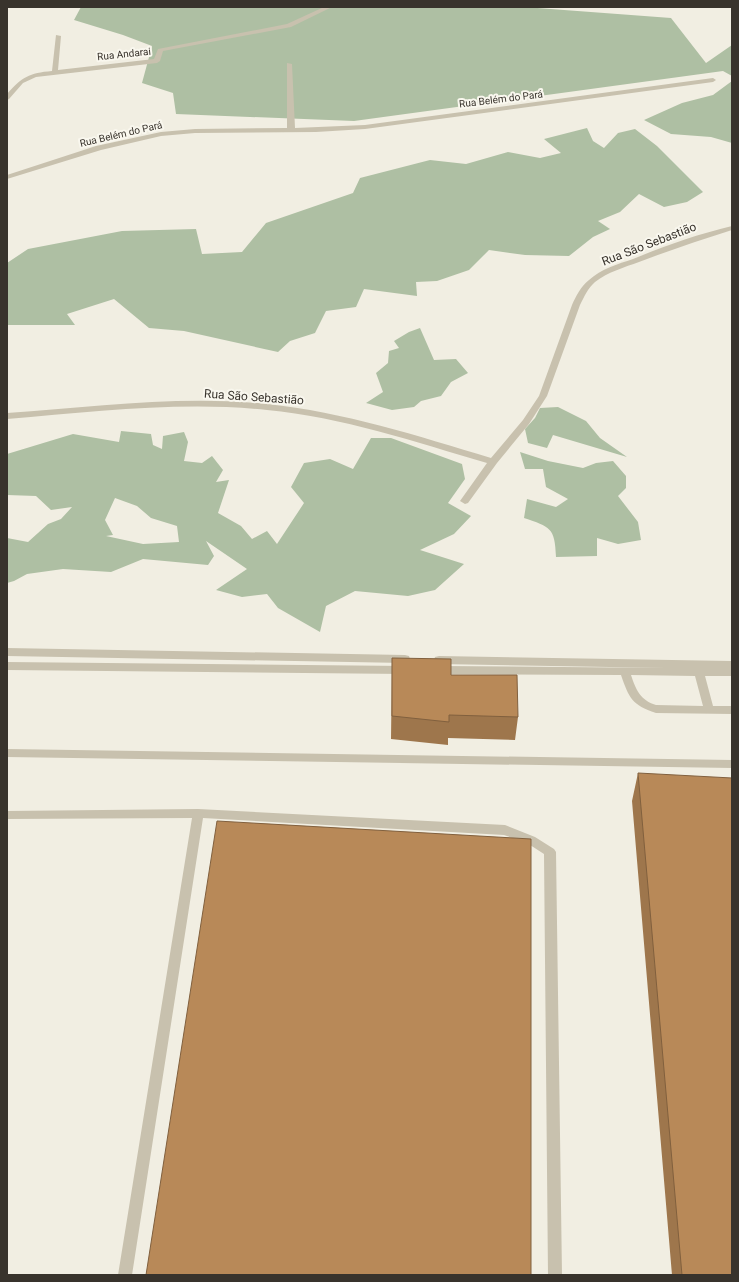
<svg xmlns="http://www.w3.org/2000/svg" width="739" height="1282" viewBox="0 0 739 1282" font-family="Roboto,sans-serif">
  <rect width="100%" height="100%" fill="#f1eee2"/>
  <path fill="#aebfa3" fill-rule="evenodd" d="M81 7H524L671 18 706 63 732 45V76L723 71 354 121 176 114 173 93 142 83 152 46 123 35 74 20Z
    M732 81V143L711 137 671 134 644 120 682 103 713 95Z
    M587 128 593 141 604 148 618 133 635 129 657 146 703 192 687 202 664 207 639 194 620 212 598 221 610 229 593 237 569 256 525 255 489 250 469 270 437 281 416 282 417 296 364 289 356 307 326 311 315 333 290 341 278 352 184 331 149 328 114 299 67 314 75 325H7V263L28 249 122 231 196 229 202 254 242 252 266 223 353 193 360 178 430 160 466 164 508 152 540 158 561 153 544 139Z
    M420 328 434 360 456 359 468 373 451 382 441 396 421 401 414 407 392 410 366 403 383 392 376 373 388 363 389 351 399 348 394 341 409 332Z
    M558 407 586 421 600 438 627 457 553 435 547 448 528 443 525 429 535 418 540 408Z
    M121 431 151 434 153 445 162 449 163 436 184 432 188 442 184 461 202 463 212 456 223 470 216 482 229 480 218 513 241 526 252 539 267 531 277 544 304 503 291 487 304 463 330 459 353 469 371 438H391L462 464 465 479 448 503 471 516 454 534 420 550 464 564 435 590 408 596 355 591 326 606 320 632 278 608 267 594 242 597 216 590 247 569 206 541 214 556 208 565 143 559 111 572 63 569 27 574 14 581 7 583V538L28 542 48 524 61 519 72 507 51 510 36 496 7 495V454L73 434 119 442ZM115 498 137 506 151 518 177 526 179 542 143 544 106 536 113 535 105 520Z
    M520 452 548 461 583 468 596 463 613 461 626 476V488L618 496 638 522 641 540 618 544 597 538V556L556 557C555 527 550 527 524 518L527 499 556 507 568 499 546 487 543 469H525Z"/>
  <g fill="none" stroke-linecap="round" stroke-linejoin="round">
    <path fill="#c8c1ae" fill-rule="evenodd" d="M324 7H332L291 27 163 51 160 61 157 63 36 77 23 83 9 99 7 100V94C22 77 29 73 52 71L56 35 61 36 58 70 154 59 158 49 287 24Z
      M287 63 292 64 295 128 365 125 713 78 716 80 713 82 365 129 316 132 195 133 161 136 101 150 7 179V175L96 146 161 132 195 129 287 128Z
      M732 226V230C701 240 670 250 639 262 625 267 608 272 595 282 588 288 584 297 580 305L547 396 529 424 497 463 468 503 465 504 460 501 487 463C415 442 342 417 267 410 181 401 93 412 7 419V413C93 407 181 395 267 404 344 412 418 436 491 458L523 420 539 396 572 305C576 296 581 286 589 280 601 269 618 264 633 259 665 246 698 234 732 226Z
      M7 648 405 655 409 656 410 659 409 662 405 663 7 656Z
      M439 656 732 661V676H705L713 706H732V714L656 713C632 705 629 698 621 675L439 674 435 673 434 670 435 667 439 666 668 668 439 664 435 663 434 660 435 657ZM631 675 695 676 703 706 656 705C640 700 636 690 631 675Z
      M7 662 405 666 409 667 410 670 409 673 405 674 7 670Z
      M7 749 732 760V768L7 757Z
      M198 809 505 825 535 837 554 849 556 852 562 1275H548L544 854 527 843 504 835 203 818 132 1275H118L192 818 7 819V811Z"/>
  </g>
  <path fill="#9e764c" d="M392 658 518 717 515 740 448 738V745L391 739Z
    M638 773 732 1275H672L632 801Z"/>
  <path fill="#b88958" stroke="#81603e" d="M392 658 451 659V675H517L518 717 449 715V722L392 716Z
    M638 773 732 778V1275H682Z
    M217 821 531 839V1275H146Z"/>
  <g text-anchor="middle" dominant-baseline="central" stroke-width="4" stroke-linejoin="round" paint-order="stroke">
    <g font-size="10" fill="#38332c" stroke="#f9f7ee">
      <text transform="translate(124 54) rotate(-6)">Rua Andarai</text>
      <text transform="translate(501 99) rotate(-7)">Rua Belém do Pará</text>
      <text transform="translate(121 134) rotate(-13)">Rua Belém do Pará</text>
    </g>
    <g font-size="12" fill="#38332c" stroke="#f9f7ee">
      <text transform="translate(649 244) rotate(-21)">Rua São Sebastião</text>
      <text transform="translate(254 397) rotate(4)">Rua São Sebastião</text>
    </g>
  </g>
  <rect width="739" height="1282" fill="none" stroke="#38332c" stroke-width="16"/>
</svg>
